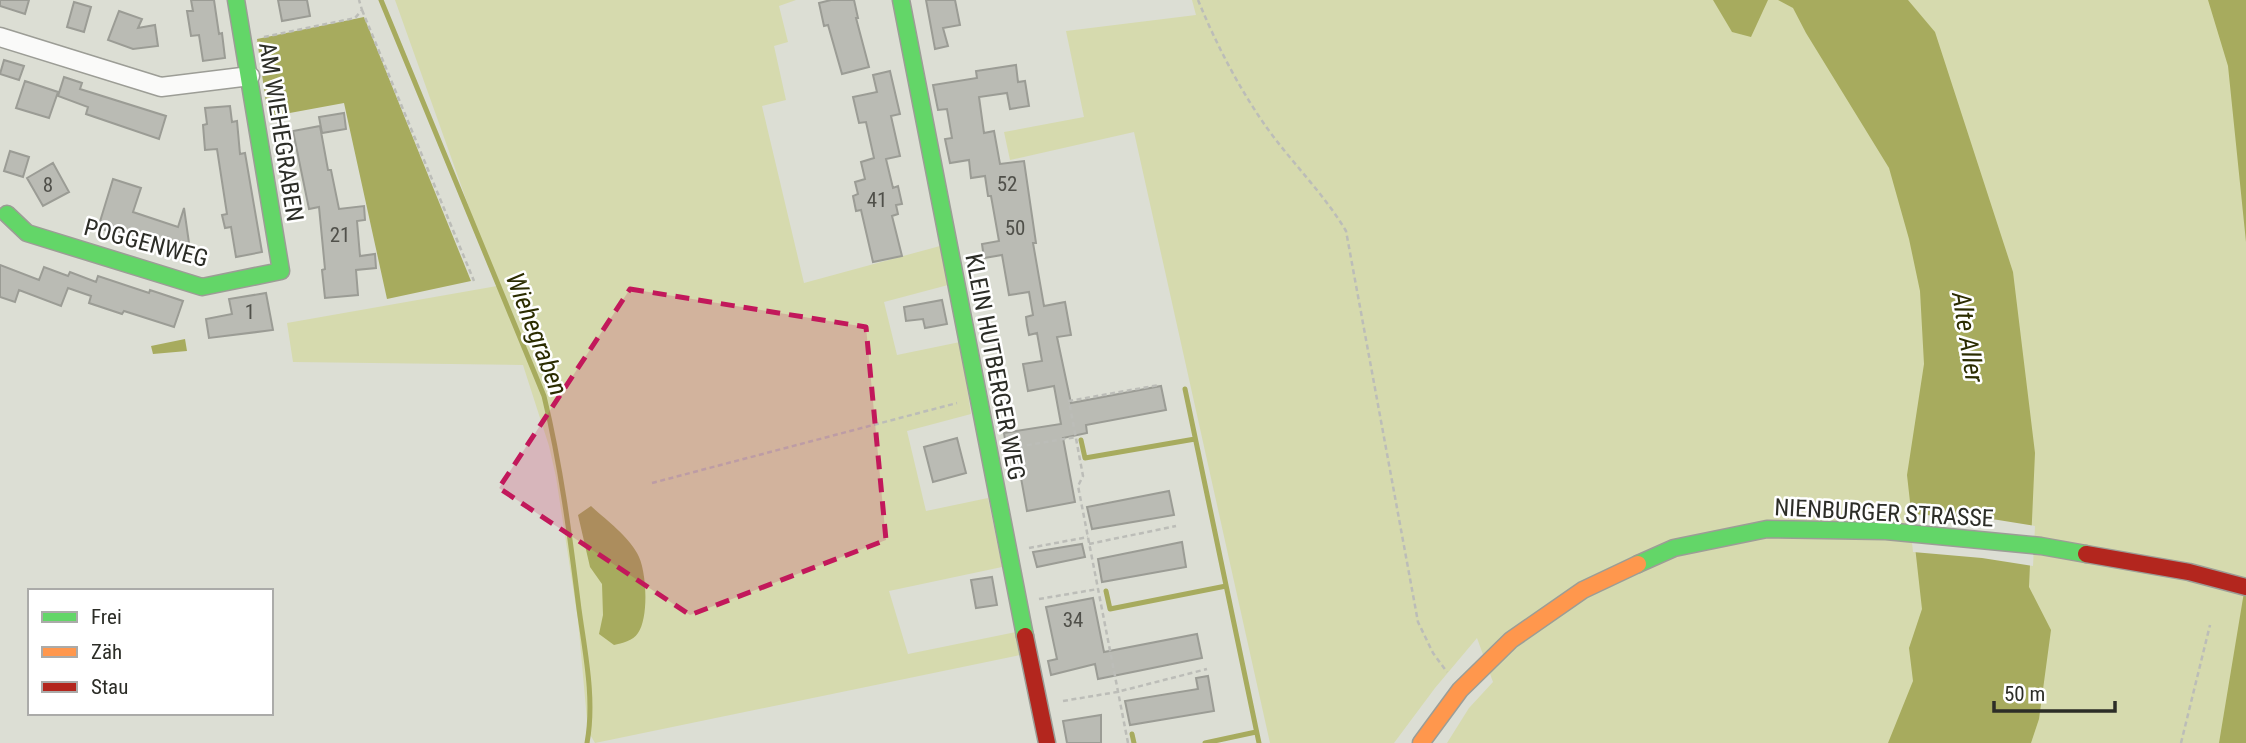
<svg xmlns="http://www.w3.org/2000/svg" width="2246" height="743" viewBox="0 0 2246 743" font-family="'Roboto Condensed',sans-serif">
  <rect width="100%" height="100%" fill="#dcded4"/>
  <path fill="#d6daae" d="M395 0H796L779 6 788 42 774 46 786 100 762 106 804 283 940 246 948 285 884 302 897 355 960 342 971 414 907 431 926 511 988 498 1002 567 889 591 908 654 1016 632 1020 655 595 743 588 731 578 620 556 477 549 446 523 365 293 362 287 323 497 286Z
    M1192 0H2246V743H1447L1469 708 1493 682 1477 638 1435 688 1394 743H1270L1134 132 1010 160 1004 132 1084 117 1066 31 1196 15Z"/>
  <path fill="#a7ab5e" d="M1713 0H1768L1751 37 1732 32Z
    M1778 0H1908L1935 32 2013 272 2035 453 2029 587 2051 630 2039 719 2031 743H1888L1913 681 1909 648 1922 609 1907 475 1924 364 1920 291 1909 239 1889 168 1806 33 1793 8Z
    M2208 0H2246V242L2228 66Z
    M364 17 471 281 387 299 344 103 268 117 257 39Z
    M185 339 187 351 153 354 151 346Z
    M591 506C605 519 628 536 637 553 647 569 649 618 638 633 633 641 622 643 614 645L599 634 603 615 602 584 590 567 578 515Z
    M2246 580V743H2219Z"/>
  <path fill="#dcded4" d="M1909 514 1992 519 2035 526 2033 566 1982 558 1913 552Z"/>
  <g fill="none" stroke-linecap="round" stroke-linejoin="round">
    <path stroke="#a7ab5e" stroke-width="5" d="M381 0 544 396C561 466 570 537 579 609 585 653 595 699 587 743
      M1185 389 1259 743
      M1081 440 1085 458 1195 439
      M1106 591 1110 609 1226 586
      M1132 734 1134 743
      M1205 743 1256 732"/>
  </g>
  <path fill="#babbb4" stroke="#9b9c95" stroke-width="2" d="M0 0H29L25 14 0 6Z
    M191 0H214L219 34 222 33 225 58 203 61 199 35 191 36 187 11H193Z
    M278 0H307L310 16 282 21Z
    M831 0H854L858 18H856L869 67 842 74 828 25 824 26 819 3Z
    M926 0H955L960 25 943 28 948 46 935 49Z
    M74 2 91 7 84 32 67 27Z
    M119 11 142 19 138 28 155 25 158 46 133 49 108 40Z
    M4 60 24 66 19 80 0 74Z
    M1016 65 1018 82 1025 81 1029 106 1010 109 1007 93 979 97 984 133 994 131 1000 164 1024 161 1036 243H1033L1044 306 1065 302 1071 335 1057 337 1071 403 1161 386 1166 410 1086 425 1087 433 1063 438 1075 502 1027 511 1015 445 1006 446 1004 433 1061 424 1054 386 1028 391 1023 364 1042 361 1037 333 1029 335 1027 325 1026 317 1033 315 1029 292 1009 295 1002 255 984 258 982 244 999 241 991 196H988L985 176 971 178 969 160 950 163 945 139 952 138 947 109 938 110 933 85 977 78 976 71Z
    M890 71 900 114 891 116 900 156 886 159 893 188 898 186 902 204 896 205 898 214 892 216 902 256 873 262 861 210 856 211 853 196 858 194 855 182 865 179 861 162 874 158 866 122 859 123 853 97 877 92 873 75Z
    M64 77 82 83 80 89 166 116 159 139 86 114 88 107 58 96Z
    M25 81 58 92 49 118 16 108Z
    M230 106 232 122 237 121 240 154 245 153 262 252 236 257 231 227 225 228 222 215 227 214 217 149 205 150 203 125 207 124 205 108Z
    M344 113 346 129 322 133 319 117Z
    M320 126 328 170H331L339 209 364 206 365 220 357 221 360 256 375 254 376 268 356 270 358 295 325 298 322 270 325 269 319 207 309 209 293 131Z
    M10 151 29 157 23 177 4 171Z
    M53 163 69 192 43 206 27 178Z
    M113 179 141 188 133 212 178 227 184 208 189 243 185 254 98 228Z
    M0 265 39 280 44 267 68 276 70 272 96 282 98 276 149 293 150 290 183 301 174 327 124 311 122 314 89 303 91 296 68 288 61 306 19 290 15 302 0 297Z
    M266 293 273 330 209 338 206 319 232 314 229 299Z
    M942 300 947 324 925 328 923 319 906 321 904 307Z
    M957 438 966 473 933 482 924 447Z
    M1169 491 1174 515 1092 529 1087 507Z
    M1182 542 1186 567 1102 582 1098 559Z
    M1082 544 1085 557 1037 567 1033 552Z
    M992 577 997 605 976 608 971 580Z
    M1093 598 1104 652 1197 634 1202 658 1098 679 1095 664 1051 675 1048 661 1057 659 1046 607Z
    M1208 676 1214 711 1130 725 1125 701 1198 689 1196 678Z
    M1101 715V743H1067L1063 721Z"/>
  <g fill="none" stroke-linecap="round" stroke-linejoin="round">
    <g stroke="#9c9d96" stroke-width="21">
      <path id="street" d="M0 37 161 87 250 76"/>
    </g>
    <g stroke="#9c9d96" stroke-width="19">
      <path id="fast" d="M901 0 1025 636
        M7 214 27 233 202 287 281 271 236 0
        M1638 564 1674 548 1767 529 1886 531 2041 546 2086 554"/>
    </g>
    <g stroke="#9c9d96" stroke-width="19">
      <path id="slow" d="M1421 743 1460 690 1511 640 1583 590 1638 564"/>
    </g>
    <g stroke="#9c9d96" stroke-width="19">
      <path id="jam" d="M2086 554 2189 572 2246 587
        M1025 636 1047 743"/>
    </g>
    <path stroke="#bcbdb8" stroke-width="2.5" stroke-dasharray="5 3.5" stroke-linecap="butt" d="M1198 0C1216 44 1240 90 1267 128 1293 164 1324 194 1346 231L1418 622 1433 653 1447 672
      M362 10 474 281
      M264 37 355 18 362 10 359 0
      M1010 448 1076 437
      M652 483 957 403
      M1089 544 1176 526
      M1029 548 1088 537
      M1039 599 1098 589
      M1063 701 1117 692 1207 669
      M1128 743 1078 486 1083 476 1069 401 1159 385
      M2181 743 2210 625"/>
    <use href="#street" stroke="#fafaf9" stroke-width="18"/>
    <use href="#fast" stroke="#63d668" stroke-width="16"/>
    <use href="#slow" stroke="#ff974d" stroke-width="16"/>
    <use href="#jam" stroke="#b3261e" stroke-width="16"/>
  </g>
  <path fill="#c2185b" fill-opacity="0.2" stroke="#c2185b" stroke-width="5" stroke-dasharray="14 9" stroke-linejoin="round" d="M630 289 866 327 886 540 690 615 499 488Z"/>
  <g text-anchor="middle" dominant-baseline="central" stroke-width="5" stroke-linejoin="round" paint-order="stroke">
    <g font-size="21" fill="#50504a">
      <text x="1007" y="184">52</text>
      <text x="48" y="185">8</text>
      <text x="877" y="200">41</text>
      <text x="1015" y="228">50</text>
      <text x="340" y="235">21</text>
      <text x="250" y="312">1</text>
      <text x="1073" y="620">34</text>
    </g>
    <g font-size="24" fill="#2c2d27" stroke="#fff">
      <text transform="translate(281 132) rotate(81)">AM WIEHEGRABEN</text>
      <text transform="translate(146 243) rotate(15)">POGGENWEG</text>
      <text transform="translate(995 367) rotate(79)">KLEIN HUTBERGER WEG</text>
      <text transform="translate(1884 513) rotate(3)">NIENBURGER STRASSE</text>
    </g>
    <g font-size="26" font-style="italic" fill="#2b2c00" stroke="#fff">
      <text transform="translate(537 334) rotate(69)">Wiehegraben</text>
      <text transform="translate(1968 337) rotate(81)">Alte Aller</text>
    </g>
  </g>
  <rect x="28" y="589" width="245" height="126" fill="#ffffff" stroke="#ababa9" stroke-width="2"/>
  <rect x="42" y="612" width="35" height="10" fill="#63d668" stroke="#ababa9" stroke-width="2"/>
  <text x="91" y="624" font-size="21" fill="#2c2d27">Frei</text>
  <rect x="42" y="647" width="35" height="10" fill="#ff974d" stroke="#ababa9" stroke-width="2"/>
  <text x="91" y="659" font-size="21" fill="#2c2d27">Zäh</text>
  <rect x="42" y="682" width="35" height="10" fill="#b3261e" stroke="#ababa9" stroke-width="2"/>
  <text x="91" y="694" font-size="21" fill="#2c2d27">Stau</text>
  <path d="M1994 701v10h121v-10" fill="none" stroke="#2c2d27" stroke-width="3.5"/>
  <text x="2004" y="701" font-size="21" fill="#2c2d27" stroke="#ffffff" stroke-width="5" paint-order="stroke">50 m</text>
</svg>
